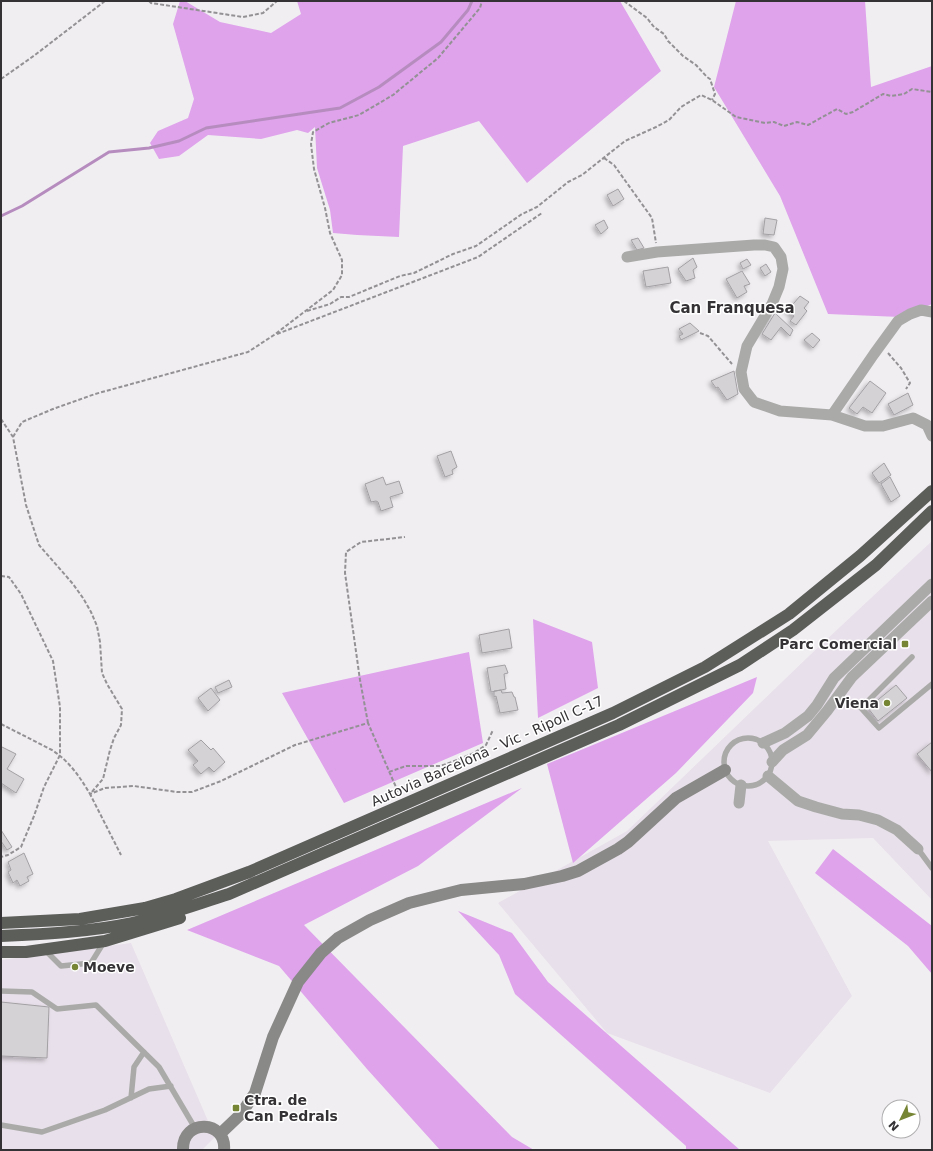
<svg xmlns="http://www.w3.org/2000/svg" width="933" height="1151" viewBox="0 0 933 1151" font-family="'DejaVu Sans',sans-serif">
  <defs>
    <filter id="shadow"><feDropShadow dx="-2.5" dy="2.5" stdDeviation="2" flood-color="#0004"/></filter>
  </defs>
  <rect width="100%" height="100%" fill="#f1eef2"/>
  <path fill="#e8e0ea" d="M932 541V900L873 838 768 841 852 996 770 1093 607 1033 498 903 627 831 810 655Z
    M131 943 215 1137 202 1150H1V960Z"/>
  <path fill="#dea3eb" d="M180 1H185L220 22 271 33 301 14 297 1H620L661 71 527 183 479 121 403 146 399 237 357 235 333 233 330 210 317 168 315 127 308 133 297 130 261 139 208 135 179 156 159 159 150 143 158 131 188 118 194 99 173 24Z
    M736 1H865L871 87 932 66V304L900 317 828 314 780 196 714 87Z
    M533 619 592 642 598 688 538 718Z
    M469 652 483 743 344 803 282 693Z
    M757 677 753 693 676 773 573 863 547 764Z
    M522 788 418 866 304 925 512 1137 534 1150H440L367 1069 279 966 187 930Z
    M833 849 932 926V974L908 946 815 873Z
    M458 911 512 933 548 982 740 1150H686V1146L515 994 499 955Z"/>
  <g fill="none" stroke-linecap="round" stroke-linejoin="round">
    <path stroke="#b68cbf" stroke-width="3" d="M1 216 22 206 109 152 149 148 179 141 206 128 340 108 379 87 441 42 468 10 472 1"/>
  </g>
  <path fill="#d5d2d6" stroke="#a3a0a4" filter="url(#shadow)" d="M618 189 624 199 613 206 607 195Z
    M765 218 777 220 774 235 763 234Z
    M604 220 608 228 601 234 595 225Z
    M638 238 644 248 637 250 631 240Z
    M693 258 697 267 693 270 695 278 686 281 678 269Z
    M747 259 751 265 743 269 740 263Z
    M766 264 771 272 765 276 760 268Z
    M668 267 671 283 646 287 643 271Z
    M742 271 750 284 744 286 747 292 737 298 726 279Z
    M800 296 809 302 804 308 807 311 796 325 790 321 794 316 787 311Z
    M775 313 793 330 790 336 781 327 771 340 762 334Z
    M690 323 699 331 681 340 679 336 683 334 679 329Z
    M812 333 820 340 813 348 804 340Z
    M734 371 738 394 727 400 718 387 716 388 711 381Z
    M870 381 886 393 872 413 863 407 857 414 849 408Z
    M908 393 913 405 894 415 888 404Z
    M451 451 457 467 452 470 453 474 445 477 437 456Z
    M884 463 891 475 879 483 872 473Z
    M383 477 386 485 399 481 403 493 390 497 393 507 381 511 378 502 376 501 371 502 365 484Z
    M890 477 900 496 891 502 881 484Z
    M509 629 512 648 482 653 479 635Z
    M505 665 508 673 504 674 506 689 491 692 487 668Z
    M229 680 232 687 218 693 215 687Z
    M896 685 907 698 878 721 868 708Z
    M211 688 220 700 208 711 198 698Z
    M501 690 502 693 512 692 514 697H515L518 710 500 713 496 696 494 697V691Z
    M201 740 211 750 213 748 225 762 214 772 209 767 201 774 193 765 198 761 188 750Z
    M932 742V772L917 754Z
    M2 747 16 754 7 769 24 779 16 793 1 783V748Z
    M1 830 12 847 7 850 1 841Z
    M24 853 33 874 27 877 29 881 20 886 17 880 13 883 8 872 11 870 8 862Z
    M1 1002 49 1007 47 1058 1 1056Z"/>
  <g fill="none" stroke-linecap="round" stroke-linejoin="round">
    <path stroke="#939194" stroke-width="2" stroke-dasharray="4 2" stroke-linecap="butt" d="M149 1 151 3 243 17 263 13 277 1
      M624 1 647 18 654 27 664 34 668 41 683 56 696 65 707 77 710 79 715 94 712 100
      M1 79 35 55 105 1
      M604 158 614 165 652 218 656 243
      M307 311 330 304 341 297H349L400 276 414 273 453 254 476 246 522 214 537 207 568 182 582 175 625 141 656 127 669 120 681 107 701 95 712 100 736 117 765 123 774 122 784 126 797 122 808 125 837 109 846 114 853 112 883 94 891 96 904 94 912 89 932 92
      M700 333 708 336 732 364
      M277 334 478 257 542 213
      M888 353 901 368 910 383 906 389
      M1 419 13 437 26 505 39 545 73 584 83 598 91 612 97 626 100 642 102 673 107 684 122 709 121 725 114 738 110 750 103 779 90 794 121 855
      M13 437 22 422 53 409 95 394 248 352 274 335 333 290 342 275V260L330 233 325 208 314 169 311 144 313 132 329 123 359 115 393 95 438 58 480 8 482 1
      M1 576 9 577 21 594 53 661 60 707V755L44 787 34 816 21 847 8 855 1 857
      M368 723 360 680 345 573 346 552 361 542 405 537
      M1 724 52 750C69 761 80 777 90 794L105 788 134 786 177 792H192L221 781 295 745 368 723 399 794
      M389 772 406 766H440L452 762 474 753 486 745 493 730"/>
    <path stroke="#aaaba9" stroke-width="5.5" d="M912 657 861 708 879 728 932 684
      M724 762a24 24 0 1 1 48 0a24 24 0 1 1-48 0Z
      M918 849 932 868
      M45 950 61 966 91 963 104 942
      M1 991 32 992 57 1009 96 1005 159 1067 195 1128
      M131 1098 134 1067 144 1052
      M1 1125 42 1132 105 1110 149 1089 171 1086"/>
    <path stroke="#aaaba9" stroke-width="11" d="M627 257 657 252 754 245H765L774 247 781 257 783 269 779 287 772 304 747 346 741 372 744 389 754 402 780 411 832 415 865 426H883L913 418 927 425 932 436
      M832 415 874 354 898 321 910 314 921 310 932 312
      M763 743 785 733 808 716 817 705 834 678 932 584
      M772 762 783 750 807 735 827 711 852 677 932 601
      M768 776 798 801 816 807 842 814 859 815 878 820 897 830 918 849
      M739 803 741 785"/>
    <path stroke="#898987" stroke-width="12" d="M220 1134 241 1114 255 1093 273 1037 298 982 321 953 338 938 370 920 409 903 461 890 524 884 562 876 578 871 618 849 628 842 676 798 725 770
      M183 1150C182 1118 227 1120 224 1150"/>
    <path stroke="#5c5e5a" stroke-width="12" d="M1 923 80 919 145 908 176 899 249 872 613 713 705 667 789 614 860 556 932 491
      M1 936C45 934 89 932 132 923 165 916 197 904 229 894L619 725 740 665 793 630 876 565 932 511
      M1 952H26L105 941 180 918"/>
  </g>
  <g fill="#768534" stroke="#fff" stroke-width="1.5">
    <rect x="901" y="640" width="8" height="8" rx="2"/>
    <circle cx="887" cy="703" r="4"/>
    <circle cx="75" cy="967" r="4"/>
    <rect x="232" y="1104" width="8" height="8" rx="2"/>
  </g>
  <g text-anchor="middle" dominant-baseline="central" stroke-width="3" stroke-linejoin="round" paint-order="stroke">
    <g font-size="14" font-weight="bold" fill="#343234" stroke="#fff" text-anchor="end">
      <text x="897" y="644">Parc Comercial</text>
      <text x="879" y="703">Viena</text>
      <text x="83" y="967" text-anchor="start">Moeve</text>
      <text x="244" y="1100" text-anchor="start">Ctra. de<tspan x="244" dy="16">Can Pedrals</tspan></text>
    </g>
    <g font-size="14" fill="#343234" stroke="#fff">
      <text transform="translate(487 751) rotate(-24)">Autovia Barcelona - Vic - Ripoll C-17</text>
    </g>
    <g font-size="15" font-weight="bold" fill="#343234" stroke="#fff">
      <text x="732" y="308">Can Franquesa</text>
    </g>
  </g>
  <rect width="933" height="1151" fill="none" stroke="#343234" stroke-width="4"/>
  <g transform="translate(901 1119) rotate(227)"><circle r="19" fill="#ffffff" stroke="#aeadae"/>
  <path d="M0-3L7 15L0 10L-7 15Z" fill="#768534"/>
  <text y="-6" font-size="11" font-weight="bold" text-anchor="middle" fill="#343234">N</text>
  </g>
</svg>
